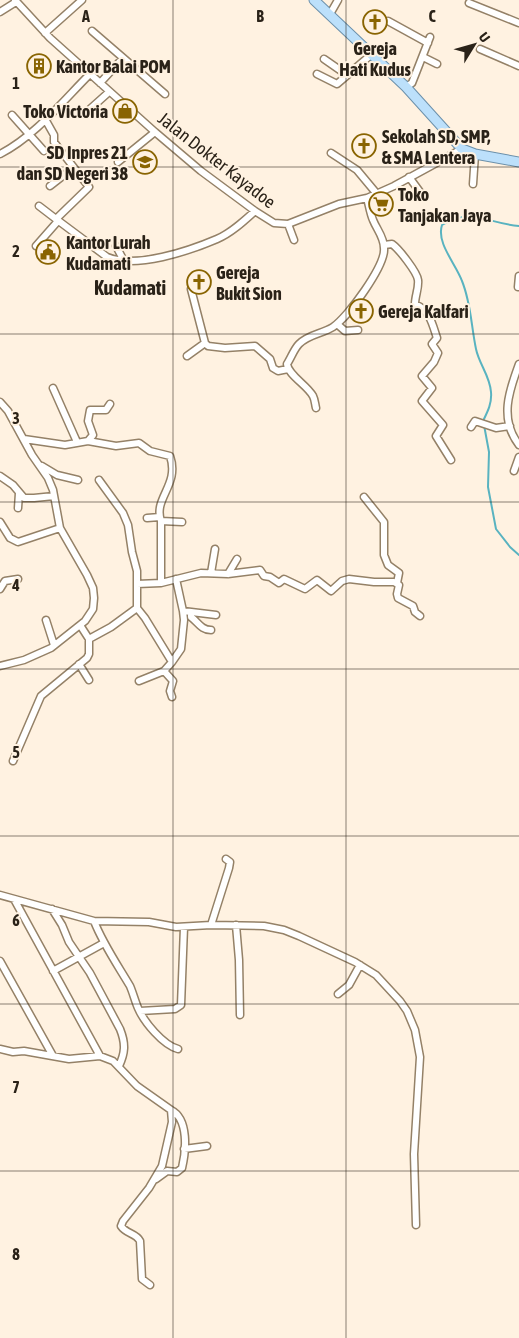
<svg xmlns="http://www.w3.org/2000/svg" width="519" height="1338" viewBox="0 0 519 1338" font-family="'Asap Condensed',sans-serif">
  <rect width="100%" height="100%" fill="#fff2e1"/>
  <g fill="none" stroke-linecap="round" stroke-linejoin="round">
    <path stroke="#59b3c0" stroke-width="2" d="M483 421C488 411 492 403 491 392 490 376 479 364 476 349 471 325 471 303 462 281 456 264 436 243 442 225 471 207 490 224 519 226
      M484 425 489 452 488 487 496 529 510 547 519 555"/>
    <g stroke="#948167" stroke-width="9">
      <path id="minor" d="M15 0 50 38 155 132 201 171 255 211 274 223 288 224 339 204 367 198 394 186 462 149
        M469 3 519 23
        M0 12 16 2
        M330 14 338 0
        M388 21 428 43
        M92 31 165 94
        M45 33 82 0
        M480 49 519 66
        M423 57 437 64
        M324 59 347 75
        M317 74 337 84 372 54
        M100 83 123 58
        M406 87 412 83 430 37
        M90 109 109 92
        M12 115 44 151
        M45 119 54 135V142L89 187 56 219 107 257C136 269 189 251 217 239 231 233 244 221 255 211
        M331 153 357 170 377 194
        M0 154C34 137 63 101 89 75
        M118 162 155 132
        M409 177 420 192
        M473 184 475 154
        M50 186 73 168
        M39 206 56 219
        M288 224 294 240
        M384 245 392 244C399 249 417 272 418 280 419 288 415 296 415 304 430 311 432 323 437 338L432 344 438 353 434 362 422 376 432 388 422 401 443 425 436 436 451 460
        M36 246 58 221
        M116 246 124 261
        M518 287 519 276
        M191 289 205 343 208 346 225 348 255 346 270 359 273 368 278 371 288 369
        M337 324 345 331 358 330
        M187 356 205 343
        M519 364C509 391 499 419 519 445
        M53 388 77 442
        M0 402 8 411 32 455 48 478 53 490 60 528 87 575 93 588 94 598 93 609 85 621 51 648 24 660 0 666
        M316 408C315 404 315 400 313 396 307 385 288 375 287 364 291 358 294 349 299 344 309 334 322 334 333 327 348 317 386 265 384 248 384 237 377 230 373 220 370 213 369 205 367 198
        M471 427 475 421 496 428 510 426
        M24 439 65 445 88 441 116 446 139 443 150 451 170 456C180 485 153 498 161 521V583
        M88 441 93 435 88 421 90 410H106L110 404
        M42 466 57 475 78 480
        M514 471 519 457
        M0 476 13 485 24 498H34L54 496
        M364 497 384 522V555L388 565 399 573 397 583
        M18 508 19 493
        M147 518 160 517
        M161 521 182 522
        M0 522 10 538 18 542 60 528
        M211 573 215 549
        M228 574 237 559
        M176 579 183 611 216 615
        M137 584 161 583 201 573 228 574 260 570 264 576 270 577 279 583 284 579 305 589 317 580 331 591 342 581 349 579 374 582H394L399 585 397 594 398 598 413 606 415 612 420 616
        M0 589 5 581 18 579
        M137 608 145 618 172 662 164 671 139 681
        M191 612V617C198 622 201 630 211 630
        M46 620 54 645
        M80 625 89 639 111 627 137 608V571L132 552 128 525 123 513 99 480
        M172 662 181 649 184 620 183 611
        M79 664 89 680
        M164 671 173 681 170 691 172 697
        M13 761 41 696 87 658 89 654V639
        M0 895 94 921 149 922 176 927 211 925 264 926 284 930 299 936 355 962 376 975 400 1001 407 1011 415 1030 420 1057 414 1154 416 1225
        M14 899 100 1056
        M52 909 62 925 69 942 90 973 120 1029C126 1044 125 1053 119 1066
        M94 921C103 944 117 964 130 986 133 993 135 1001 138 1008 144 1022 163 1045 178 1049
        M211 925 229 868 230 862 226 859
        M236 925 239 960 240 1015
        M0 961 53 1056
        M53 971 104 943
        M338 994 349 985 360 965
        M140 1011 175 1009 181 1005 184 927
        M0 1049 13 1052 24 1051 69 1059 100 1056 113 1061 137 1086 171 1110 172 1122 162 1166 149 1188 123 1221 121 1226C126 1234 136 1233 140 1241L142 1279 150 1285
        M184 1149 207 1146
        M156 1179 167 1171 177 1172 182 1168C186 1151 189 1119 171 1110"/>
    </g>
    <g stroke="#6c90aa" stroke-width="11">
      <path id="major" d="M314 0 406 87 462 149 475 154 519 162"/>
    </g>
    <use href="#minor" stroke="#fff" stroke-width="6"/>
    <use href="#major" stroke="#bce0fb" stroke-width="9"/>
  </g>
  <path fill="none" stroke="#2a2218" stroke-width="1" stroke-opacity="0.55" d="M173 0V1338M346 0V1338M0 167H519M0 334H519M0 502H519M0 669H519M0 836H519M0 1004H519M0 1171H519"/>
  <defs>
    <g id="church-ring" transform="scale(1.25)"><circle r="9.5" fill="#fff2e1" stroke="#896401" stroke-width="1.5"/><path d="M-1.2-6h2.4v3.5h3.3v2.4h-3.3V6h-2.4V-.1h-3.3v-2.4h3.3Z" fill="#896401"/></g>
    <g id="building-ring" transform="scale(1.25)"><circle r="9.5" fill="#fff2e1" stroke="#896401" stroke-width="1.5"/><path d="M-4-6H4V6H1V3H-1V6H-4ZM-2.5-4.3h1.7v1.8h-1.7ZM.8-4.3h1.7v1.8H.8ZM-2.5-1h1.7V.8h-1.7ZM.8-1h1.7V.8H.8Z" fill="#896401"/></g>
    <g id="shop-ring" transform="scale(1.25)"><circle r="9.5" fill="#fff2e1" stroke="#896401" stroke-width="1.5"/><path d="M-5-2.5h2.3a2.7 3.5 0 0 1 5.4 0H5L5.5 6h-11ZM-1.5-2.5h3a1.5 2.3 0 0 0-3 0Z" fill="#896401"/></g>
    <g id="school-ring" transform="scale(1.25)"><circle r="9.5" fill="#fff2e1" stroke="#896401" stroke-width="1.5"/><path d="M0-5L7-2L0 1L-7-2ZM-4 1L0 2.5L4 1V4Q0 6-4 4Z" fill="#896401"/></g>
    <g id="supermarket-ring" transform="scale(1.25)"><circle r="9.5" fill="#fff2e1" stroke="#896401" stroke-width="1.5"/><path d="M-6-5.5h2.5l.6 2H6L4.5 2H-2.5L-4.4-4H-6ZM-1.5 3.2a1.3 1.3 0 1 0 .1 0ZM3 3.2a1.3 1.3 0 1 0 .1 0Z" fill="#896401"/></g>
    <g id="civic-ring" transform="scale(1.25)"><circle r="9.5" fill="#fff2e1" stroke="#896401" stroke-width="1.5"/><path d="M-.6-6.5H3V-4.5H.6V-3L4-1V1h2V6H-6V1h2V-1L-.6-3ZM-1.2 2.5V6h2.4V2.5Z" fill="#896401"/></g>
  </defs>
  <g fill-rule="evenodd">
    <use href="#church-ring" x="375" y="22"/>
    <use href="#building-ring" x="39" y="66"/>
    <use href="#shop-ring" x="125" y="111"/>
    <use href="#church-ring" x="364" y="146"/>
    <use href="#school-ring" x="145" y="162"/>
    <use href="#supermarket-ring" x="381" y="204"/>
    <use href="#civic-ring" x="48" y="252"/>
    <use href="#church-ring" x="199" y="282"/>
    <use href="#church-ring" x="361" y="311"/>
  </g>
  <g text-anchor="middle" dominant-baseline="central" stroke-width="4" stroke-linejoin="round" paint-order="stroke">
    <g font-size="18" font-weight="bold" fill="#2a2218" stroke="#fff2e1" text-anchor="start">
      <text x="375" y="48" text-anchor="middle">Gereja<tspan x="375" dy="21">Hati Kudus</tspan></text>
      <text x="56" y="66">Kantor Balai POM</text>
      <text x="108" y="111" text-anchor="end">Toko Victoria</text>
      <text x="382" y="136">Sekolah SD, SMP,<tspan x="382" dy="21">&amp; SMA Lentera</tspan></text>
      <text x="128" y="152" text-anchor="end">SD Inpres 21<tspan x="128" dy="21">dan SD Negeri 38</tspan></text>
      <text x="398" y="194">Toko<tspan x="398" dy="21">Tanjakan Jaya</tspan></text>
      <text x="66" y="242">Kantor Lurah<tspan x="66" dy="21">Kudamati</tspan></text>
      <text x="216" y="272">Gereja<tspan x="216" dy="21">Bukit Sion</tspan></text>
      <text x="378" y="311">Gereja Kalfari</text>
    </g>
    <g font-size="18" fill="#2a2218" stroke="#fff2e1">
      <text transform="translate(217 160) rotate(38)">Jalan Dokter Kayadoe</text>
    </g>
    <g font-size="20" font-weight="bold" fill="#2a2218" stroke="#fff2e1">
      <text x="130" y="287">Kudamati</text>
    </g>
  </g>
  <g font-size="16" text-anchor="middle" font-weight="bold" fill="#2a2218" stroke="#fff2e1" stroke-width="4" stroke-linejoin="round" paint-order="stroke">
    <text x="86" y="22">A</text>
    <text x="260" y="22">B</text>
    <text x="432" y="22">C</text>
    <text x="16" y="89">1</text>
    <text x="16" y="257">2</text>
    <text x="16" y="424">3</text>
    <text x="16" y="591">4</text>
    <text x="16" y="758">5</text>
    <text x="16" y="926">6</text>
    <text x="16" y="1093">7</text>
    <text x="16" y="1260">8</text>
  </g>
  <g transform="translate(474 45) rotate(53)" stroke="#fff2e1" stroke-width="4" paint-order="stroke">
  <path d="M0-4L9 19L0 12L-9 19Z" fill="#2a2218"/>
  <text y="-8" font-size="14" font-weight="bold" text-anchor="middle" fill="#2a2218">U</text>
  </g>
</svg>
